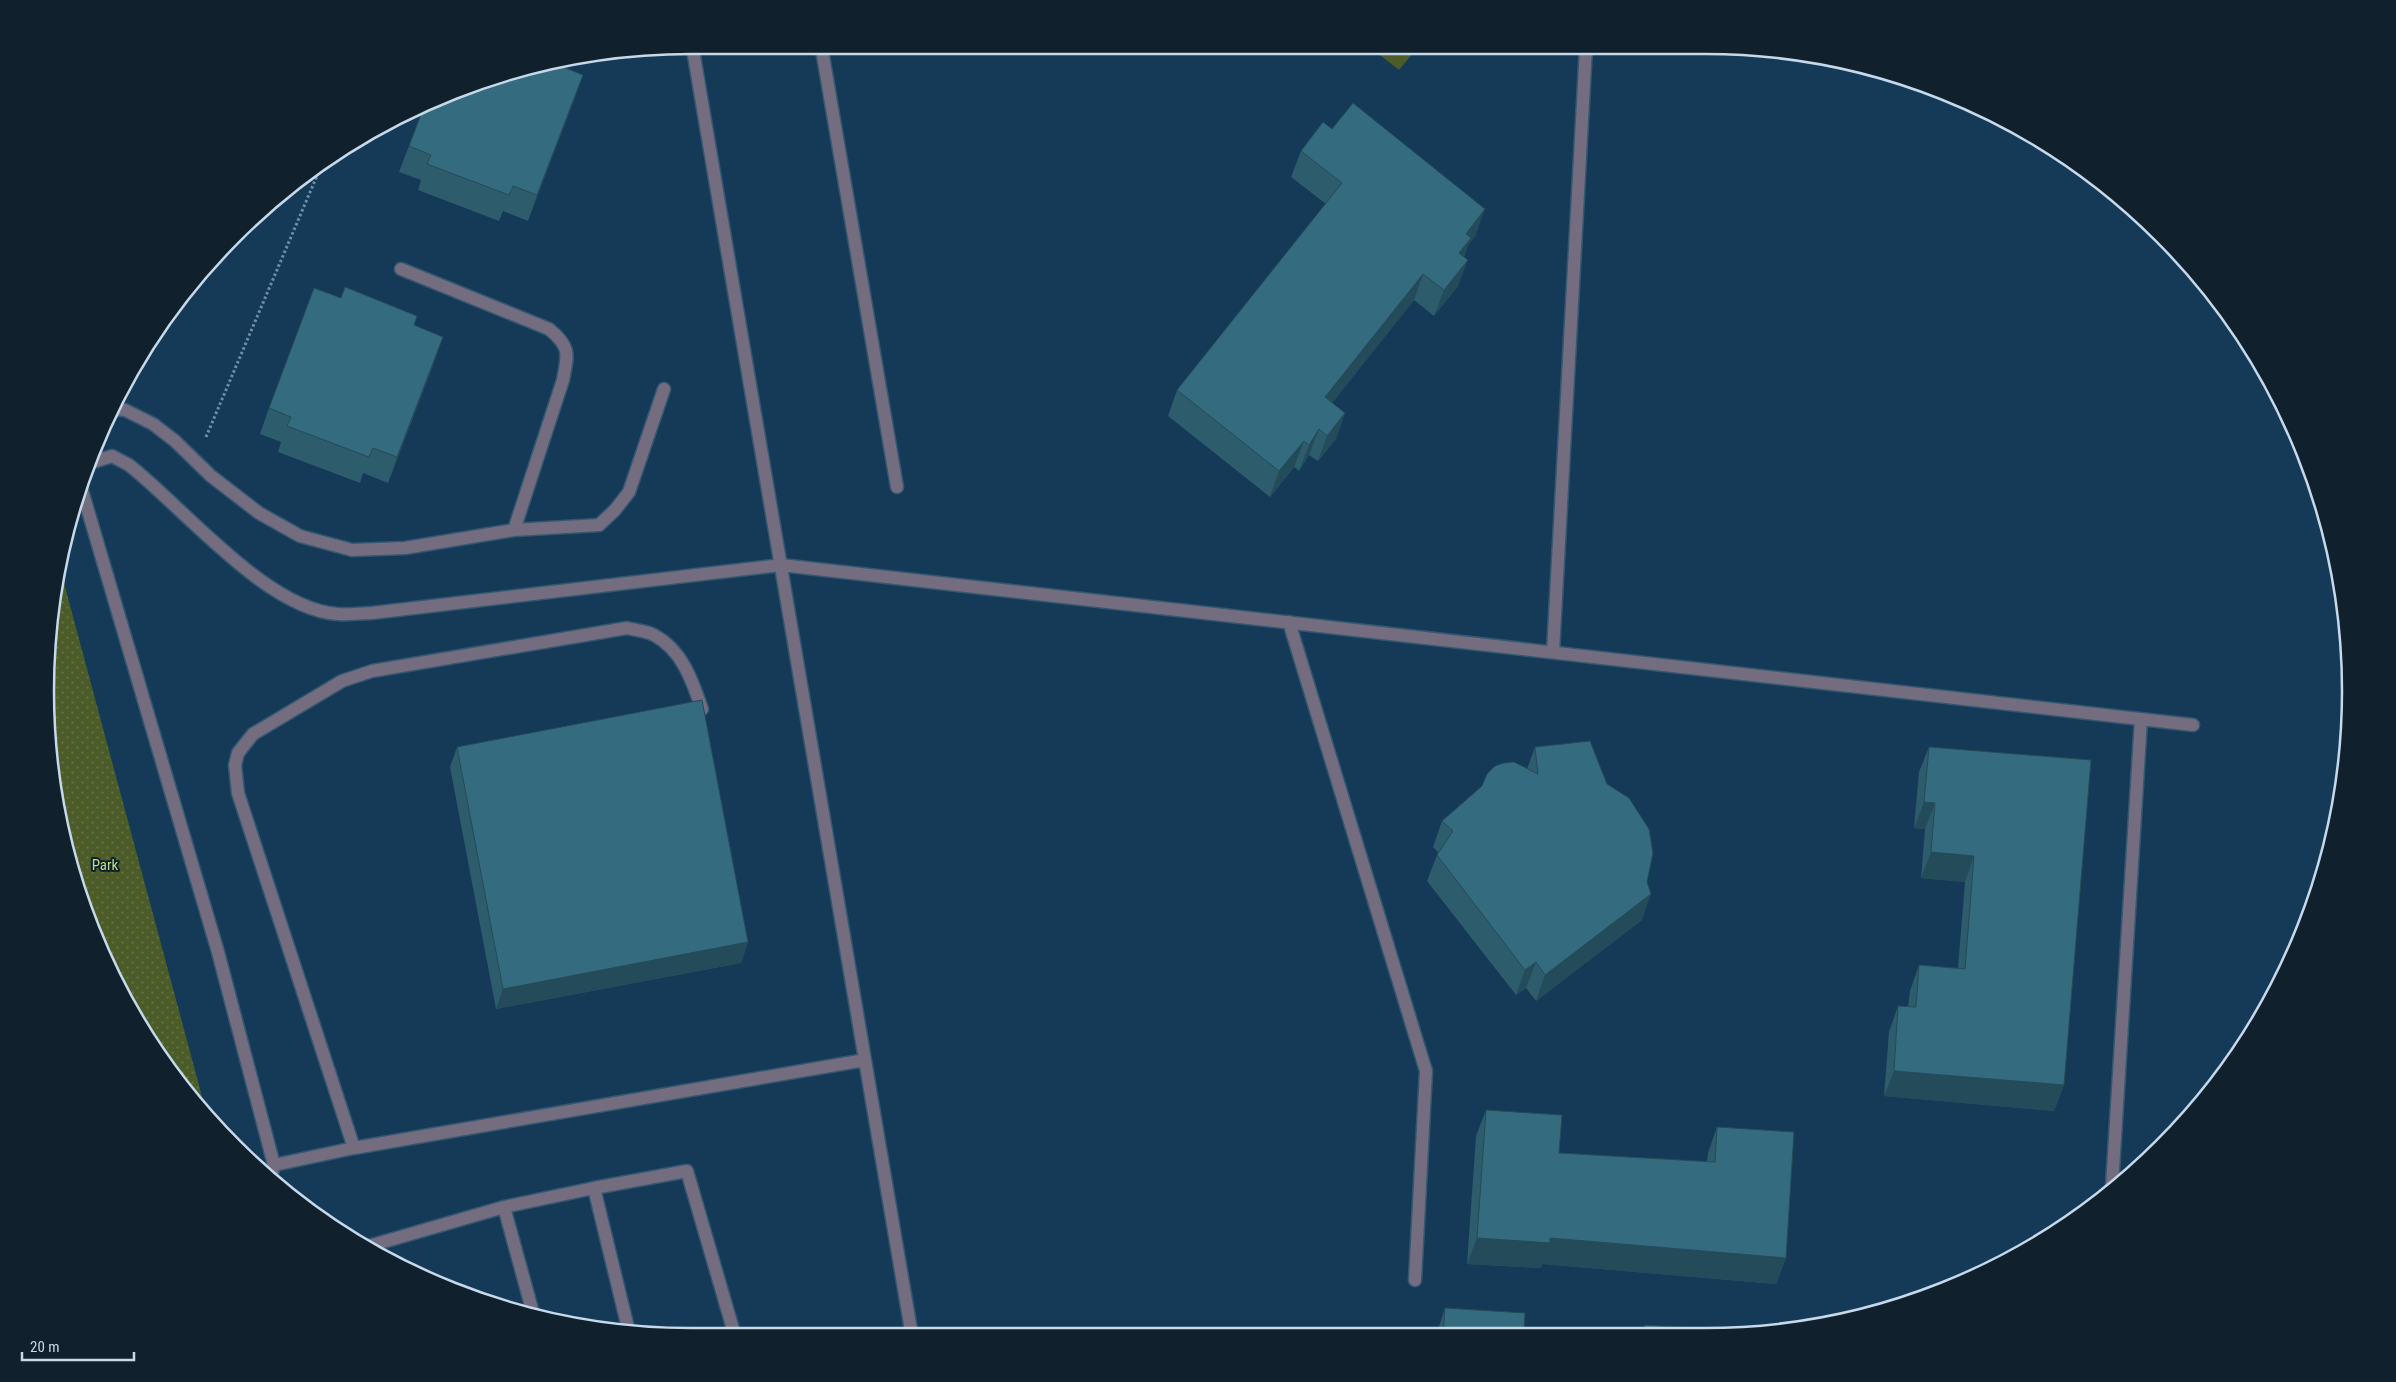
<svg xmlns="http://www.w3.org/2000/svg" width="2396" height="1382" viewBox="0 0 2396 1382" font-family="'Roboto Condensed',sans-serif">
  <defs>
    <pattern id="park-dots" width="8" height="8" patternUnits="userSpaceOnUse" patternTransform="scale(1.25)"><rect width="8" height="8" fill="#4b5c29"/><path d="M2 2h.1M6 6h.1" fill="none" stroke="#637348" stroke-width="1.8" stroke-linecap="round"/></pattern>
  </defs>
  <rect width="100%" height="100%" fill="#143a57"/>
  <path fill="url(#park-dots)" d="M61 572 207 1115 179 1084 131 1014 79 899 57 817 45 691Z"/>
  <path fill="#4b5c29" d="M1371 48H1417L1399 70Z"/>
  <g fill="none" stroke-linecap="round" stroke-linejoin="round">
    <g stroke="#345772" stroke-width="15">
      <path id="minor" d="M693 50 912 1336
        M822 50 897 487
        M401 269 549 329C571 347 568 354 563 380L514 530
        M110 409 125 410 153 424 175 441 211 476 259 513 300 536 352 550 405 548 514 530 599 525 615 510 629 492 664 389
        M90 463 112 456 129 465C184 508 267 610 338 614 349 615 361 613 372 613L781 565 2193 725
        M81 487 218 952 274 1165 270 1180
        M1289 622 1426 1071 1415 1280
        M1553 652 1586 47
        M354 1148 238 793 235 765 238 753 253 734 342 681 372 671 627 628C635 630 646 631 654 635 682 650 692 680 702 709
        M274 1165 354 1148 865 1060
        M2112 1186 2141 719
        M504 1207 594 1188
        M369 1246 504 1207 533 1313
        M629 1332 594 1188 687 1171 735 1336"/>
    </g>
    <path stroke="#718da5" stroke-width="3" stroke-dasharray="2.5 2.5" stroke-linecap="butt" d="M206 437 322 164"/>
    <use href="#minor" stroke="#746c7f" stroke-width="12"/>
  </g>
  <path fill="#2d5c6d" d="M554 63 583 75 528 221 503 211 499 221 418 190 421 180 399 172 425 104Z
    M1301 151 1476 235 1468 245 1464 257 1458 286 1434 316 1414 300 1332 403 1345 413 1336 439 1318 461 1309 455 1299 471 1294 467 1270 497 1168 416 1177 390 1326 204 1291 177Z
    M414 325 434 363 388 483 363 473 360 483 278 452 281 442 260 434 269 408Z
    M457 747 748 942 741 963 496 1009 450 767Z
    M1535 747 1647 882 1642 920 1536 1001 1526 988 1516 995 1427 881 1437 855 1438 852 1433 847 1442 821 1482 786 1527 769Z
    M1929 747 2091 760 2064 1085 2054 1111 1884 1096 1889 1032 1898 1006 1908 1007 1910 991 1919 965 1958 968 1965 882 1921 878 1925 829 1914 828 1919 772Z
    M1486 1110 1559 1153 1707 1162 1708 1153 1717 1127 1786 1258 1776 1284 1542 1264 1541 1268 1467 1264 1476 1136Z
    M1445 1308 1524 1330 1603 1336H1436Z
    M1645 1325 1718 1336H1641Z"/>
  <path fill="#244b59" d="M583 75 574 101 528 221 537 195Z
    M1485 209 1476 235 1468 245 1461 264 1449 279 1466 234Z
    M1468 260 1458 286 1434 316 1444 290Z
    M1423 274 1414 300 1316 423 1325 397Z
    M443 337 434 363 388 483 397 457Z
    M1345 413 1336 439 1318 461 1327 436Z
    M1319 429 1309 455 1299 471 1309 445Z
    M1304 441 1294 467 1270 497 1279 471Z
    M1924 802 1935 803 1925 829 1914 828Z
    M1931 852 1974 856 1965 882 1921 878Z
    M1651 894 1642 920 1536 1001 1545 975Z
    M748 942 741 963 496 1009 503 989Z
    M1536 962 1526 988 1516 995 1525 970Z
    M1894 1071 2064 1085 2054 1111 1884 1096Z
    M1477 1238H1550L1786 1258 1776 1284 1542 1264 1541 1268 1467 1264Z"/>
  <path fill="#346b7f" stroke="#244b59" d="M553 63 583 75 537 195 513 186 509 195 427 164 431 155 409 146 425 104 484 79Z
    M1353 103 1485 209 1466 234 1471 238 1459 253 1468 260 1444 290 1423 274 1325 397 1345 413 1327 436 1319 429 1309 445 1304 441 1279 471 1177 390 1342 183 1301 151 1323 122 1332 129Z
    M345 287 417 316 414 325 443 337 397 457 373 448 369 457 287 426 291 417 269 408 314 288 341 298Z
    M702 700 748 942 503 989 457 747Z
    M1590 741 1607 784 1629 798 1649 829 1653 853 1647 882 1651 894 1545 975 1536 962 1525 970 1437 855 1453 831 1442 821 1482 786 1487 774 1495 766 1504 763 1514 762 1538 774 1535 747Z
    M1929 747 2091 760 2064 1085 1894 1071 1898 1006 1916 1007 1919 965 1965 969 1974 856 1931 852 1935 803 1924 802Z
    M1486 1110 1562 1115 1559 1153 1715 1162 1717 1127 1794 1132 1786 1258 1550 1238V1243L1477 1238Z
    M1445 1308 1525 1313 1524 1330 1603 1336H1443Z
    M1645 1325 1718 1330V1336H1644Z"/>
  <g text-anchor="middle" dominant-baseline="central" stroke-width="4" stroke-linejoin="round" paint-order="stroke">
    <g font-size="15" fill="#bddd80" stroke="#10202d">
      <text x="105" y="865">Park</text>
    </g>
  </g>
  <path d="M0 0H2396V1382H0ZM691 54H1705A637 637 0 0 1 2342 691V691A637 637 0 0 1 1705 1328H691A637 637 0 0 1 54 691V691A637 637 0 0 1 691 54Z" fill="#10202d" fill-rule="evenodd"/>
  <path fill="none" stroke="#c5d9eb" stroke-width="2.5" d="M691 54H1705A637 637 0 0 1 2342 691V691A637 637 0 0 1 1705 1328H691A637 637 0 0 1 54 691V691A637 637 0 0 1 691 54Z"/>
  <path d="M22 1352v8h112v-8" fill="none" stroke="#c5d9eb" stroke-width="2.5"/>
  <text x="30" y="1352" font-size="15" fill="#c5d9eb" stroke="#10202d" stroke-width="4" paint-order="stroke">20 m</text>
</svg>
